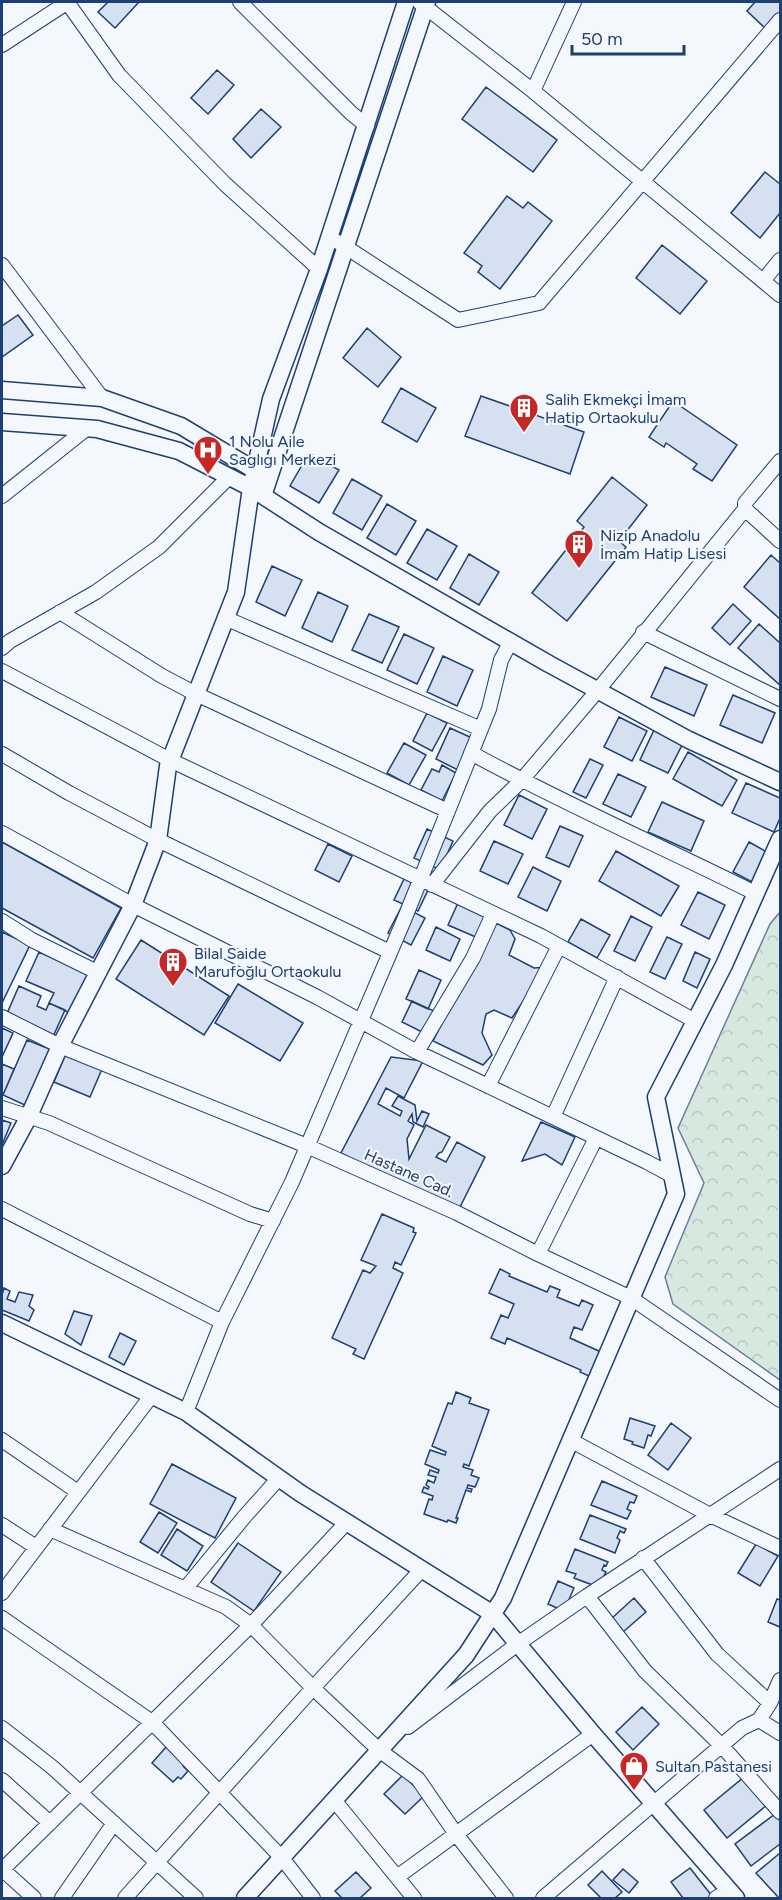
<svg xmlns="http://www.w3.org/2000/svg" width="782" height="1900" viewBox="0 0 782 1900" font-family="Figtree,sans-serif">
  <defs>
    <pattern id="park-crowns" width="20" height="18" patternUnits="userSpaceOnUse" patternTransform="scale(1.5)"><rect width="20" height="18" fill="#d7e8df"/><path d="M2 6a3 3 0 1 1 6 0M12 15a3 3 0 1 1 6 0" fill="none" stroke="#b8c8c3"/></pattern>
  </defs>
  <rect width="100%" height="100%" fill="#f4f7fb"/>
  <path fill="url(#park-crowns)" stroke="#687fa3" stroke-width="1.5" d="M780 912V1380L673 1304 665 1277 704 1183 678 1128 770 924Z"/>
  <path fill="#d5e0f0" stroke="#1d3f73" stroke-width="1.5" d="M108 2H139L115 28 98 12Z
    M755 2H780V13L766 29 747 11Z
    M217 70 234 85 208 114 191 98Z
    M486 87 557 140 533 172 462 119Z
    M261 109 281 127 251 158 233 139Z
    M765 172 780 184V213L760 238 731 213Z
    M507 196 523 208 528 202 552 221 500 289 478 272 482 266 464 253Z
    M662 245 707 281 680 314 636 278Z
    M18 315 33 335 2 357V326Z
    M367 328 401 357 378 387 343 358Z
    M401 388 436 408 417 442 382 422Z
    M481 396 584 432 570 474 465 436Z
    M673 401 737 445 712 481 693 469 697 464 666 443 664 447 649 437Z
    M309 453 339 470 319 503 290 486Z
    M612 477 647 505 619 541 626 547 567 621 532 593 584 527 577 521Z
    M352 479 382 496 362 530 333 513Z
    M387 504 416 521 396 555 367 538Z
    M427 529 457 546 437 580 407 563Z
    M469 554 499 572 479 605 450 588Z
    M771 555 780 563V619L744 587Z
    M272 566 302 580 285 616 256 602Z
    M318 592 348 606 332 642 302 628Z
    M733 604 751 621 730 645 712 628Z
    M369 614 399 627 382 663 352 650Z
    M759 624 780 643V685L738 648Z
    M404 634 434 648 417 684 387 670Z
    M443 656 473 670 457 706 427 692Z
    M665 667 707 685 694 716 651 697Z
    M733 695 775 713 762 743 720 725Z
    M427 713 447 723 432 751 413 741Z
    M619 717 647 731 632 761 604 747Z
    M450 728 472 738 458 770 436 759Z
    M654 730 683 743 668 773 640 760Z
    M404 743 426 755 409 785 387 773Z
    M688 752 737 780 722 806 673 779Z
    M590 759 603 765 586 798 573 792Z
    M442 765 456 773 442 801 421 790 432 769 439 772Z
    M618 774 646 787 631 817 603 804Z
    M746 783 780 798V818L774 832 732 813Z
    M519 795 547 809 532 839 504 825Z
    M662 802 704 821 691 851 648 832Z
    M560 826 583 836 569 867 546 857Z
    M427 829 453 841 440 870 414 858Z
    M494 841 523 854 508 884 480 871Z
    M2 842 121 908 93 958 2 908Z
    M749 842 772 855 756 884 733 872Z
    M328 844 352 856 339 882 315 870Z
    M616 851 679 886 661 916 599 881Z
    M533 867 561 881 547 911 518 897Z
    M405 877 429 888 418 911 394 900Z
    M698 892 725 905 709 939 681 925Z
    M462 894 492 907 478 938 448 925Z
    M402 906 425 918 411 945 388 933Z
    M631 916 652 927 635 961 614 951Z
    M581 919 610 935 597 958 568 942Z
    M494 922 510 930 515 939 509 955 534 968 548 967 538 979 512 1018 494 1010 486 1014 482 1033 492 1055 483 1065 433 1041Z
    M436 927 460 939 450 961 426 950Z
    M2 932 30 945 2 1003Z
    M667 937 682 944 665 979 650 972Z
    M141 940 229 996 204 1035 116 979Z
    M39 952 92 976 74 1015 49 1003 54 993 26 981Z
    M695 952 710 959 697 988 683 981Z
    M419 970 441 980 428 1009 406 999Z
    M238 984 303 1023 280 1061 215 1023Z
    M19 986 41 996 37 1006 46 1010 49 1003 65 1010 52 1039 5 1018Z
    M412 1001 436 1012 426 1034 402 1022Z
    M2 1028 13 1033 2 1057Z
    M27 1040 52 1050 29 1107 3 1095Z
    M66 1053 102 1069 90 1097 54 1082Z
    M391 1057 423 1061 404 1098 386 1088 378 1104 400 1116 402 1111 392 1106 398 1096 415 1105 417 1121 422 1111 429 1114 423 1127 413 1122 412 1114 408 1121 414 1125 407 1139 409 1159 426 1125 450 1137 442 1152 439 1153 436 1157 446 1162 457 1142 485 1157 457 1213 341 1153Z
    M2 1064 14 1069 3 1095H2Z
    M2 1120 11 1123 2 1145Z
    M541 1122 575 1137 562 1165 545 1154 522 1161Z
    M382 1214 414 1228 413 1232 416 1233 401 1265 395 1262 393 1268 403 1273 364 1359 353 1354 356 1349 332 1338 363 1270 370 1273 376 1266 361 1260Z
    M500 1269 510 1274 509 1276 547 1292 550 1286 560 1290 557 1297 579 1306 582 1300 593 1305 582 1330 574 1327 570 1338 601 1352 591 1377 580 1372 581 1370 507 1338 505 1344 491 1338 501 1315 508 1318 514 1304 489 1293Z
    M4 1288 10 1291 7 1299 15 1302 19 1292 33 1295 29 1306 34 1310 29 1321 2 1310V1295Z
    M74 1311 92 1316 81 1345 65 1334Z
    M120 1333 136 1341 124 1365 109 1357Z
    M456 1392 471 1398 469 1403 489 1410 469 1466 464 1464 463 1467 473 1470 471 1475 479 1478 475 1487 468 1485 467 1488 472 1489 471 1492 466 1490 456 1518H458L456 1523 448 1520 447 1522 424 1514 429 1499 432 1500 433 1496 422 1492 424 1487 428 1489 429 1487 426 1485 428 1480 434 1483 436 1477 428 1475 430 1470 438 1473 439 1470 425 1464 430 1450 445 1455 446 1452 432 1446 448 1403 452 1404Z
    M630 1418 655 1426 651 1436 648 1435 644 1448 632 1444 633 1442 624 1439Z
    M671 1423 691 1438 668 1470 648 1455Z
    M172 1464 236 1498 215 1538 150 1504Z
    M602 1481 637 1496 634 1503 630 1502 627 1509 631 1511 627 1519 591 1505Z
    M159 1512 177 1523 158 1553 140 1542Z
    M590 1515 626 1529 624 1533 620 1531 617 1538 620 1540 615 1553 580 1539Z
    M177 1529 203 1546 187 1571 161 1555Z
    M238 1543 281 1572 254 1611 211 1582Z
    M756 1544 778 1556 760 1586 738 1573Z
    M575 1549 608 1562 606 1566 604 1565 602 1570 606 1572 598 1587 574 1578 576 1574 566 1571Z
    M558 1581 574 1588 564 1611 548 1604Z
    M634 1598 646 1612 623 1632 612 1618Z
    M777 1599 780 1600V1627L768 1622Z
    M642 1707 659 1724 633 1750 616 1732Z
    M167 1746 186 1763 183 1766 188 1771 181 1779 178 1777 173 1782 152 1763Z
    M403 1775 424 1796 405 1814 384 1794Z
    M744 1777 767 1805 727 1838 704 1810Z
    M775 1814 780 1821V1844L751 1866 735 1844Z
    M780 1853V1898H779L756 1873Z
    M690 1868 712 1896 708 1898H683L671 1882Z
    M623 1869 638 1882 629 1893 613 1880Z
    M602 1871 622 1892 615 1898H601L588 1885Z
    M356 1872 371 1888 360 1898H342L335 1891Z"/>
  <g fill="none" stroke-linecap="round" stroke-linejoin="round">
    <g stroke="#1d3f73" stroke-width="16">
      <path id="minor" d="M67 2 119 75 225 184 319 269
        M240 2 351 113 367 126
        M419 2 533 91 780 295
        M2 45 68 2
        M533 91 574 2
        M338 242 458 320 539 303 780 20
        M2 265 102 398
        M763 281 780 260
        M2 496 86 429
        M745 509 780 541
        M60 612 162 676 196 694 448 811
        M225 618 481 729
        M643 632 780 699
        M2 648 10 641 96 592 159 547 228 478
        M2 671 170 760 541 936 695 1021
        M471 753C564 804 661 846 755 893
        M2 754 69 793 158 840 390 952
        M2 833 133 905 317 997 417 1052 647 1162 673 1176
        M432 885 490 811 521 781 598 690 745 509V503L780 461
        M2 921 32 940 99 973
        M2 1017 60 1046 307 1146 457 1213 538 1254 631 1298 780 1400
        M417 1052 473 958 493 914
        M488 1086 559 946
        M2 1108 49 1123 250 1214 273 1221
        M553 1117 617 977
        M2 1209 222 1322
        M538 1254 596 1138
        M186 1412 222 1322 292 1182 404 920 489 709 501 660 511 641
        M2 1440 78 1492
        M570 1440 710 1515 780 1548
        M2 1525 36 1547
        M50 1529 226 1607 251 1625 313 1688 379 1750 418 1779 456 1834 506 1898
        M643 1558 717 1654 770 1703
        M185 1589 245 1516 279 1478
        M2 1593 152 1395
        M587 1596 645 1671 722 1746 780 1812
        M2 1618 152 1722 282 1858 313 1898
        M759 1720 780 1733
        M408 1727 519 1643 587 1596 780 1469
        M2 1728 52 1767 196 1898
        M2 1780 50 1823
        M334 1800 414 1898
        M2 1869 34 1898
        M2 1870 251 1625 347 1522
        M397 1877 593 1734
        M62 1898 114 1823
        M125 1898 313 1688 422 1569
        M543 1898 742 1728 759 1720 770 1703 780 1680
        M716 1898 729 1890"/>
    </g>
    <g stroke="#1d3f73" stroke-width="19">
      <path id="tertiary" d="M2 390 102 398 181 426 263 475
        M2 422 97 429 179 451 251 488 319 532 549 664 689 740 780 782
        M263 496 427 2
        M2 1166 28 1118 60 1046 133 905 158 840 168 766 236 592 251 488 271 399 319 269 406 2
        M2 1323 186 1412 300 1493 493 1614 593 1734 736 1898
        M245 1898 466 1655 503 1598 676 1194 656 1097 724 965 780 839"/>
    </g>
    <use href="#minor" stroke="#f4f7fb" stroke-width="14"/>
    <use href="#tertiary" stroke="#f4f7fb" stroke-width="16"/>
  </g>
  <defs>
    <g id="building-pin" transform="scale(1.5)"><path d="M0 17L-7.5 6A9.5 9.5 0 1 1 7.5 6Z" fill="#c62828" stroke="#f4f7fb"/><path d="M-4-6H4V6H1V3H-1V6H-4ZM-2.5-4.3h1.7v1.8h-1.7ZM.8-4.3h1.7v1.8H.8ZM-2.5-1h1.7V.8h-1.7ZM.8-1h1.7V.8H.8Z" fill="#fff"/></g>
    <g id="hospital-pin" transform="scale(1.5)"><path d="M0 17L-7.5 6A9.5 9.5 0 1 1 7.5 6Z" fill="#c62828" stroke="#f4f7fb"/><path d="M-5-5h3v3.5h4V-5h3V5h-3V1.5h-4V5h-3Z" fill="#fff"/></g>
    <g id="shop-pin" transform="scale(1.5)"><path d="M0 17L-7.5 6A9.5 9.5 0 1 1 7.5 6Z" fill="#c62828" stroke="#f4f7fb"/><path d="M-5-2.5h2.3a2.7 3.5 0 0 1 5.4 0H5L5.5 6h-11ZM-1.5-2.5h3a1.5 2.3 0 0 0-3 0Z" fill="#fff"/></g>
  </defs>
  <g fill-rule="evenodd">
    <use href="#building-pin" x="524" y="408"/>
    <use href="#hospital-pin" x="208" y="450"/>
    <use href="#building-pin" x="579" y="544"/>
    <use href="#building-pin" x="173" y="962"/>
    <use href="#shop-pin" x="634" y="1766"/>
  </g>
  <g text-anchor="middle" dominant-baseline="central" stroke-width="4.5" stroke-linejoin="round" paint-order="stroke">
    <g font-size="16" fill="#1d3f73" stroke="#f4f7fb" text-anchor="start">
      <text x="545" y="399">Salih Ekmekçi İmam<tspan x="545" dy="18">Hatip Ortaokulu</tspan></text>
      <text x="229" y="441">1 Nolu Aile<tspan x="229" dy="18">Saglıgı Merkezi</tspan></text>
      <text x="600" y="535">Nizip Anadolu<tspan x="600" dy="18">İmam Hatip Lisesi</tspan></text>
      <text x="194" y="953">Bilal Saide<tspan x="194" dy="18">Marufoğlu Ortaokulu</tspan></text>
      <text x="655" y="1766">Sultan Pastanesi</text>
    </g>
    <g font-size="16" fill="#1d3f73" stroke="#f4f7fb">
      <text transform="translate(409 1173) rotate(24)">Hastane Cad.</text>
    </g>
  </g>
  <rect width="782" height="1900" fill="none" stroke="#1d3f73" stroke-width="6"/>
  <path d="M572 45v9h112v-9" fill="none" stroke="#1d3f73" stroke-width="3"/>
  <text x="581" y="45" font-size="18" fill="#1d3f73" stroke="#f4f7fb" stroke-width="4.5" paint-order="stroke">50 m</text>
</svg>
